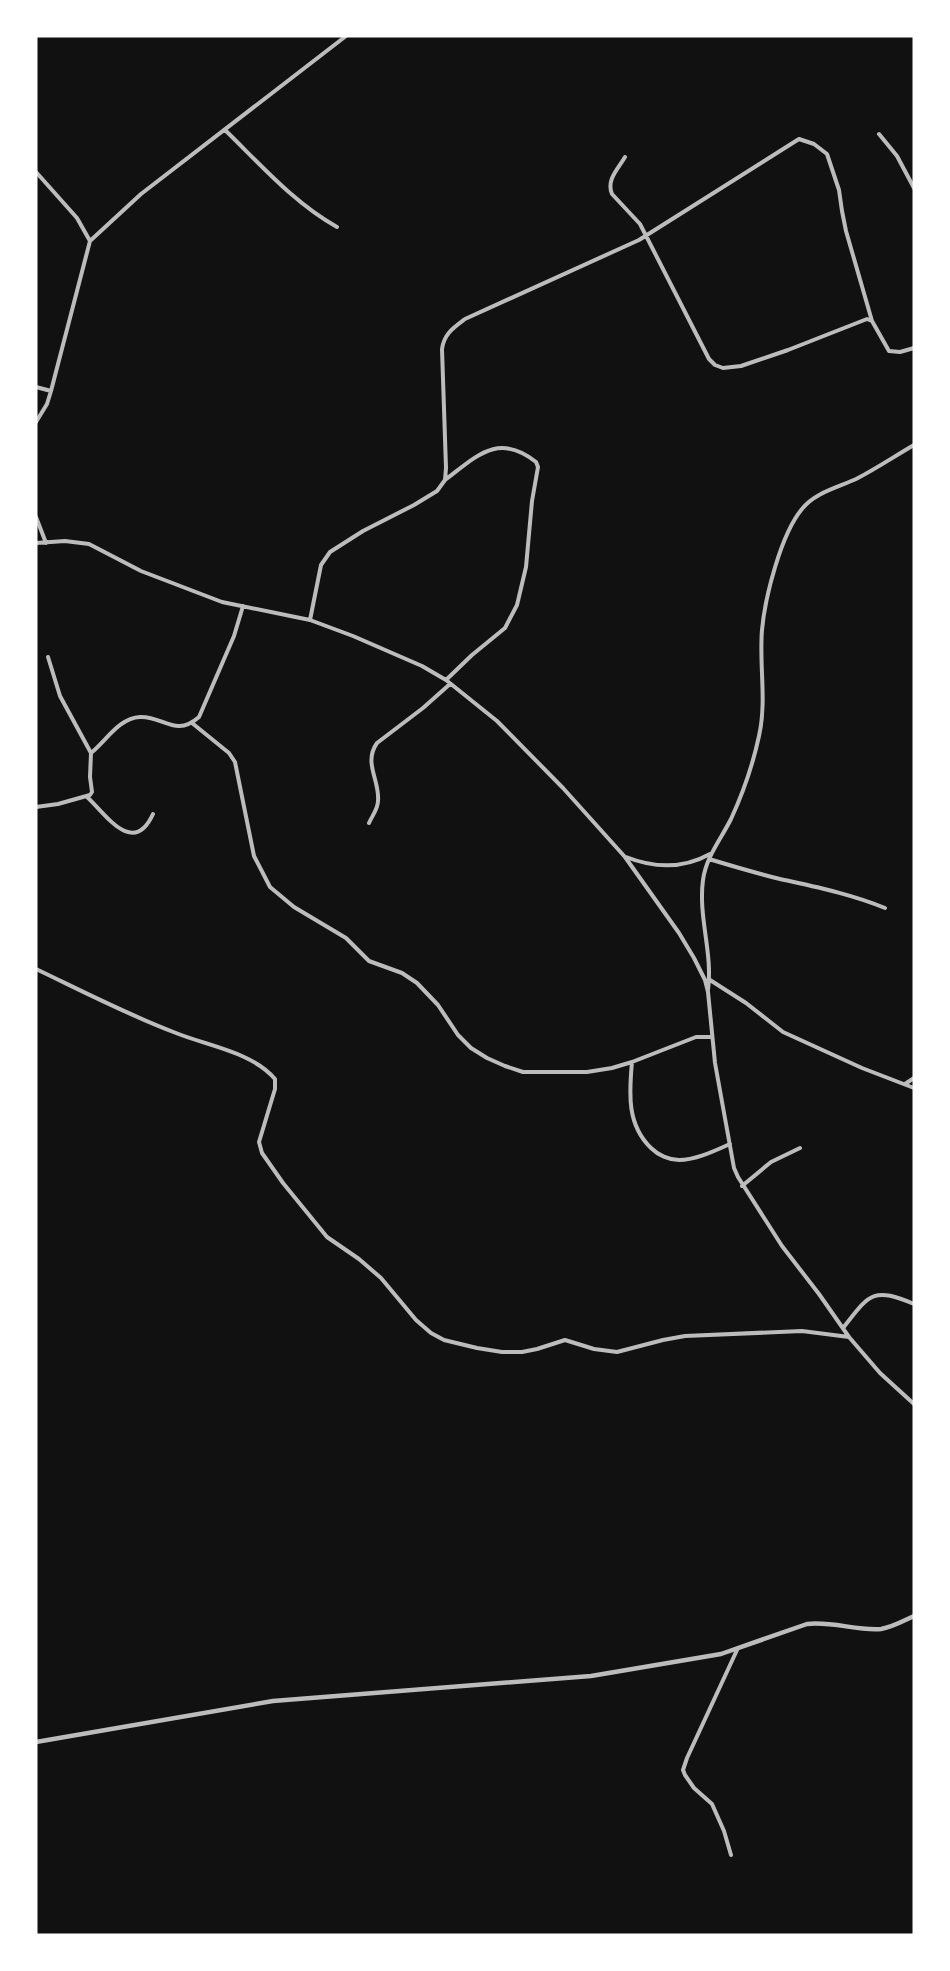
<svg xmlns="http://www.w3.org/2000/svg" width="950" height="1971" viewBox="0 0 950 1971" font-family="'PT Sans Narrow',sans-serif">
  <rect width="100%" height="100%" fill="#111"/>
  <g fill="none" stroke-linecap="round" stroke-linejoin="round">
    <path stroke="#bcbcbc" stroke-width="4" d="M225 130C260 164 294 203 337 227
      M879 134 897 156 914 188
      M625 157C618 169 606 180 612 194L640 224 709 359 715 365 723 368 741 366 788 350 867 319 872 321 889 351 900 352 914 348
      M36 172 77 218 90 241
      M36 387 51 391
      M36 422 47 404 51 391 90 241 141 194 346 36
      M445 480C477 456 498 432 536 462L538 467 532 501 526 567 517 605 505 628 472 655 446 680
      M36 517 46 543
      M36 543 65 541 89 544 141 571 222 602 310 620 353 636 422 666 446 680 497 721 563 788 625 857 679 933 694 958 705 980 708 992 715 1063 734 1168 738 1177 782 1246 819 1294 849 1337 880 1373 914 1404
      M310 620 321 565 330 552 363 531 414 505 437 491 445 480 446 468 442 349C444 334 453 328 465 319L639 240 799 139 814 144 827 154 839 190 842 211 846 231 872 321
      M192 723 229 753 235 762 254 856 270 887 294 907 346 938 369 961 402 973 417 983 438 1005 458 1035 471 1048 487 1058 505 1066 523 1072H587L612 1068 632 1062 696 1037H712
      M91 753C106 741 119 718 140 717 164 716 175 738 199 717L234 636 243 606
      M87 797C105 813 133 858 153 814
      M36 807 58 804 90 795 92 792 90 777 91 753 60 696 48 657
      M369 823C372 816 378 809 378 801 380 780 363 763 377 743L423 708 450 684
      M626 857C654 868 683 869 710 854
      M709 859C732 866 756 873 780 879 816 887 851 894 885 908
      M36 969C82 991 128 1015 176 1033 208 1046 252 1052 275 1079V1089L259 1142 262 1153 283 1183 327 1237 359 1259 381 1278 416 1320 431 1333 444 1340 477 1348 502 1352H522L537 1349 565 1340 594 1349 617 1352 663 1340 685 1336 802 1331 849 1337
      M710 980 746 1003 783 1032 862 1068 914 1088
      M708 990C713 953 698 917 703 880 706 857 721 839 731 819 743 793 753 764 759 736 767 701 759 665 762 630 765 597 781 534 802 509 815 492 840 487 858 478 877 468 895 456 914 445
      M632 1062C629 1094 627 1125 651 1148 658 1155 669 1160 679 1160 696 1160 714 1151 730 1144
      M905 1084 914 1078
      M742 1186 771 1162 800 1148
      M843 1328C869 1295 872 1286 914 1304
      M731 1855 724 1831 712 1804 694 1788 685 1775 683 1770 687 1758 737 1650"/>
    <path stroke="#bcbcbc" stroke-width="4.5" d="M36 1742 273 1701 591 1676 721 1654 807 1624C832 1621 857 1631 881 1629 893 1627 903 1621 914 1616"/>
  </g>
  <rect width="950" height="1971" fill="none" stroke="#ffffff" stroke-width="75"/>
</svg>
